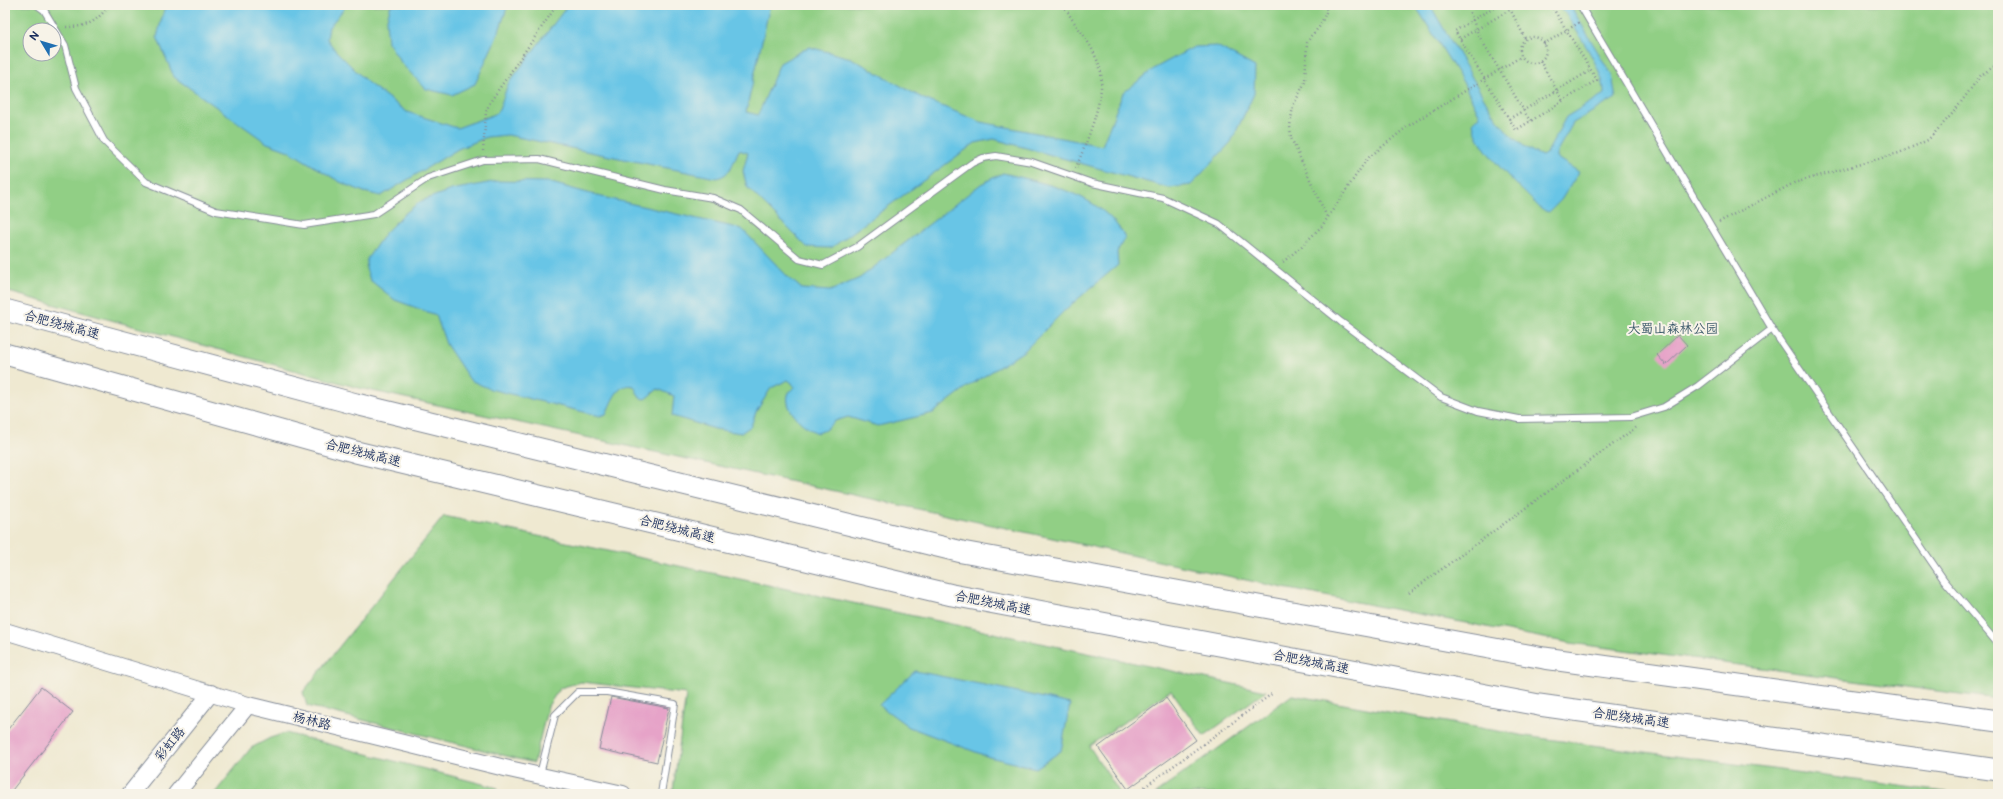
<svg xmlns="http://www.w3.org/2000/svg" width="2003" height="799" viewBox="0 0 2003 799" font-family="'Balsamiq Sans','LXGW WenKai TC',sans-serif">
  <rect width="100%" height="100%" fill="#f7f3e8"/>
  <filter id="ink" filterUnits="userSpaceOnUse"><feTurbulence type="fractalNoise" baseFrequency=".025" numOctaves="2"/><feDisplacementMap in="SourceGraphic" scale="8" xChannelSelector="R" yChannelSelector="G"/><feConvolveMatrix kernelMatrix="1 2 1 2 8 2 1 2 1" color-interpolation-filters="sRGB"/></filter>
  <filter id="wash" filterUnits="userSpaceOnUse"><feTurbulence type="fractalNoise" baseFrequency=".012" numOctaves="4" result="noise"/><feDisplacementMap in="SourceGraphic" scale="16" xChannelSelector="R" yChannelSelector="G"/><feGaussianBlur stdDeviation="0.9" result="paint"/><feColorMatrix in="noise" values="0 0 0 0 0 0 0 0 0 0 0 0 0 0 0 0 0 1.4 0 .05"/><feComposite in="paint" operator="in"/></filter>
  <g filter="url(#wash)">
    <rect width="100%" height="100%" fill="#efe9d1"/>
    <path fill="#91cf85" stroke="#567f72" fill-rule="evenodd" d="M5 5H1998V699L1570 643 1283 588 359 388 5 291ZM30 30H54V54H30Z
      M444 516 1266 691 1204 736 1171 690 1089 746 1120 793 1119 794H689L673 791 686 694 581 682 560 688 548 706 534 763 307 706 303 692Z
      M1292 695 1532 737 1960 794H1155Z
      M286 733 498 788 494 794H214L251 748 270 738Z"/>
    <path fill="#68c5e6" stroke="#427aa2" d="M168 5H347L329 27 327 39 335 50 368 83 407 112 457 128 495 114 499 110 508 84 568 5H770L746 112 758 115 780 63 809 47 851 58 924 99 981 122 1102 146 1123 93 1155 68 1194 47 1217 46 1255 67 1254 94 1231 142 1191 185 1169 188 994 139 975 143 831 248 807 247 747 187 743 171 748 153 739 150C733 162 731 176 716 178L522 138 508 135 487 137 458 149 381 196 364 192 340 182 289 151 267 143 174 77 157 37 164 10Z
      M391 5H508L498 34 475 84 452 95 426 89 402 64 388 42 386 22Z
      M1415 5H1430C1443 27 1456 50 1469 72 1488 105 1505 141 1542 156L1547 153 1566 117 1604 94C1606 71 1572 25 1560 5H1570L1612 76 1616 98 1573 123 1557 151V158L1579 172 1561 200 1549 212 1542 210C1522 189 1477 150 1473 123L1480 116 1463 82Z
      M1003 173C1048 184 1101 194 1125 237L1117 252 1118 265 1066 309 1024 351 967 387 933 413 878 426 848 417 835 421 825 430 818 433C806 429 784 411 788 395 789 392 792 389 794 387L792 383 788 380 771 388 756 412 751 426 741 433 715 429 672 416 674 396 658 389 645 399 640 398 634 386C617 382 612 402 606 414L600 416 490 389 470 380 446 344 436 315 395 300 370 280 366 269 367 259 385 233 403 215 421 201 451 190 498 181 548 182 602 197 742 229 788 277 802 289 830 291 860 278 981 184Z
      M915 671 1009 690 1070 704 1061 751 1036 768 989 757 909 727 879 705Z"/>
    <g id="blocks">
      <path fill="#e6a3c8" d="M1678 335 1687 345 1666 365 1657 355Z
        M41 687 73 712 9 794H5V733Z
        M611 697 669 708 657 762 599 749Z
        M1166 698 1196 740 1128 789 1098 747Z"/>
    </g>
  </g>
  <g filter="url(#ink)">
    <use href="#blocks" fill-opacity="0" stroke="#858c98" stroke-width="1"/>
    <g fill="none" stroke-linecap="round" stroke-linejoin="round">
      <g stroke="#858c98" stroke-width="8">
        <path id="lane" d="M37 5 44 10 65 45 76 88 104 141 146 182 216 211 304 225 374 214 428 178 483 160 539 159 665 190 713 198 741 210 799 259 823 265 857 247 972 163 983 158 996 156 1032 162 1092 183 1163 198 1219 224 1341 322 1441 397 1478 411 1519 419 1631 417 1664 407 1698 386 1772 329
          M1580 5 1772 329 1944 580 1998 644
          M540 774 555 715 578 692H607L675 704 661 794"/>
      </g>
      <g stroke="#858c98" stroke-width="18">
        <path id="secondary" d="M5 631 248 705 509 769 623 794
          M130 794 211 693
          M176 794 248 705"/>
      </g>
      <g stroke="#858c98" stroke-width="23">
        <path id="highway" d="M5 310 356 404 962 552 1544 658 1998 721
          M5 354 356 452 952 595 1539 705 1998 770"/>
      </g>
      <path stroke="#858c98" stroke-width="2.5" stroke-dasharray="1 3" stroke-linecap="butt" d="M1064 5C1072 22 1085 35 1093 51 1095 56 1099 63 1100 68 1107 95 1086 143 1076 168
        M1324 5 1327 10 1320 26 1311 36 1307 43 1305 82 1293 106 1290 126 1291 138 1327 217
        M1467 5 1479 36 1530 121
        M1497 5 1455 31 1516 130 1597 80 1551 5
        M1508 5 1526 40
        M66 27C89 27 95 22 110 5
        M1520 50a13 13 0 1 1 26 0a13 13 0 1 1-26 0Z
        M1460 39 1518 5
        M1544 44 1580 22
        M1540 61 1563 101
        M1509 119 1591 70
        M483 151 486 112 490 102 557 5
        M1719 222 1794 183 1899 153 1928 140 1953 113 1981 75 1998 64
        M1283 262 1302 246 1322 226 1367 159 1408 126 1522 56
        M1409 593 1638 426
        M1135 794 1273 693"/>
      <use href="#lane" stroke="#fff" stroke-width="6"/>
      <use href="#secondary" stroke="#fff" stroke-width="16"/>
      <use href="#highway" stroke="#fff" stroke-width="21"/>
    </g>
  </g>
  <g text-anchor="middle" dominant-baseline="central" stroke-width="4" stroke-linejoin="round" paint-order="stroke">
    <g font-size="13" fill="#1b2f5e" stroke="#f7f3e8">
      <text transform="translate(62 325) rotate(15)">合肥绕城高速</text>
      <text transform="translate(363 453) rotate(14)">合肥绕城高速</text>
      <text transform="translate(677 529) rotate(14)">合肥绕城高速</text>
      <text transform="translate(993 603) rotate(11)">合肥绕城高速</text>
      <text transform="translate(1311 662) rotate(11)">合肥绕城高速</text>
      <text transform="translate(1631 718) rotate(8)">合肥绕城高速</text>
      <text transform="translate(312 721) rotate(14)">杨林路</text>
      <text transform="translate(170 744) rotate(-51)">彩虹路</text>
    </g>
    <g font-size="13" fill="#385768" stroke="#f7f3e8">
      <text x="1673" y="329">大蜀山森林公园</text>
    </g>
  </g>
  <rect width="2003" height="799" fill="none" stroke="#f7f3e8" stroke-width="20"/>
  <g transform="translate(42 42) rotate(308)"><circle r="19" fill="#f7f3e8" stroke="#9fa5b1"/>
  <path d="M0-3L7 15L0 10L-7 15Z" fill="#1f6fb2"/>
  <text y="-6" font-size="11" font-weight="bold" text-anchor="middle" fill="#1b2f5e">N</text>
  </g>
</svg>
